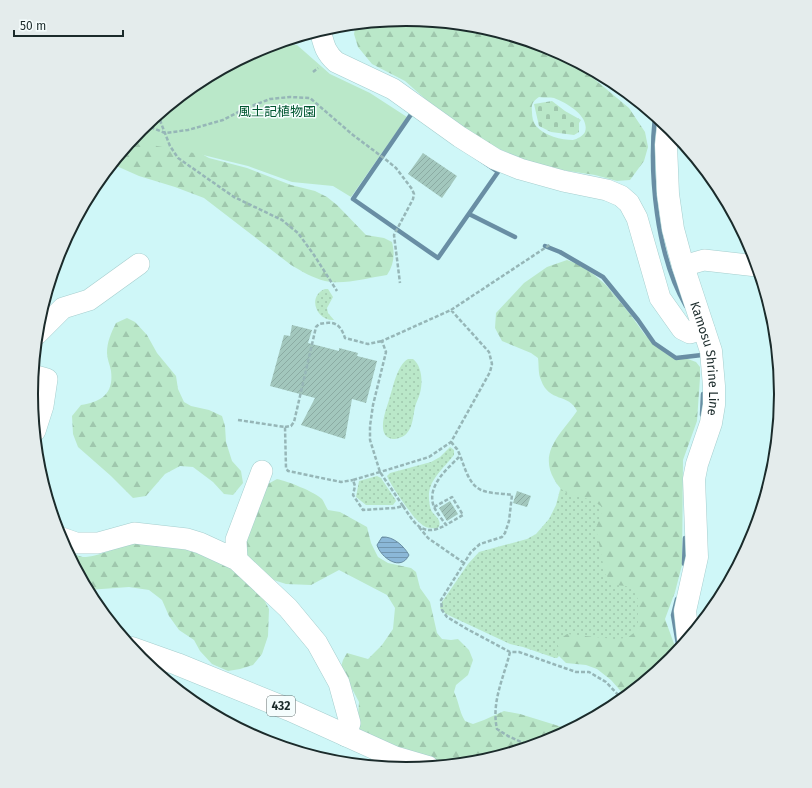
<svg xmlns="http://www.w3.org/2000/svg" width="812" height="788" viewBox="0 0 812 788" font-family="'Fira Sans','Noto Sans JP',sans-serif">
  <defs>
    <pattern id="grass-dots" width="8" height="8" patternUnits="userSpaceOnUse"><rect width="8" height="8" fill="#bae8c9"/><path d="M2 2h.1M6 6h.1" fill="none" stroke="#9fc7ad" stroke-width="1.8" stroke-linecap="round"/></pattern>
    <pattern id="forest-firs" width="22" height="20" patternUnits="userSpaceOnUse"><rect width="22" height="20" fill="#bae8c9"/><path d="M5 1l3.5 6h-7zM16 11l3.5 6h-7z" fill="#9fc7ad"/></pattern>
    <pattern id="cemetery-stones" width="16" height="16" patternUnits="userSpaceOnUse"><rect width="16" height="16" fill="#bae8c9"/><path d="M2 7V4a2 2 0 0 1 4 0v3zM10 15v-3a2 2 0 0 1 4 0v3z" fill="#9fc7ad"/></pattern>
    <pattern id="water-rules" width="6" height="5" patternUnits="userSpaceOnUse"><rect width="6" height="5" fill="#8bb8d8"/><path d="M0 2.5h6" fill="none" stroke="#7196af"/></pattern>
    <pattern id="building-hatch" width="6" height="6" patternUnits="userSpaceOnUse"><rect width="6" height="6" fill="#a2c7bd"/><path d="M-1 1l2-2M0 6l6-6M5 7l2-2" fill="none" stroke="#8baba3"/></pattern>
  </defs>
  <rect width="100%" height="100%" fill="#cff7f8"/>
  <path fill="url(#grass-dots)" d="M325 289H328L333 297 327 308 328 313 334 320C316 321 307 296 325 289Z
    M408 359H413C422 366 423 382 420 393 419 398 416 402 415 407 413 416 413 426 407 433 404 437 397 439 393 439 375 437 386 410 389 400 393 388 397 365 408 359Z
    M450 447 454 450V455C447 464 433 477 430 488 428 494 429 504 431 510 435 517 443 520 438 528 431 529 425 528 420 523 413 518 390 484 387 476L390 473 431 462 440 457Z
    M377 476 381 478 395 499 396 501 393 505H366L356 497 359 481Z
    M561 486 597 498 607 507 627 585C637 591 640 599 640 611 640 618 641 626 637 632 630 642 575 651 560 655L557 658H555L523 647 510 644 446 614 440 608 442 602 468 564 479 552 527 539 536 534 549 519 556 505Z"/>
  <path fill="url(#forest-firs)" fill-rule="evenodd" d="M406 19 479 26 550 48 569 58 629 108 645 132 648 147 644 161 630 180 617 181 595 175 562 170 528 162 480 140 431 104 405 81 372 64 358 47 354 34 356 24ZM539 97C544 98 550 97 554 98 567 103 590 116 585 132 583 136 577 139 573 140 561 140 545 136 536 126 533 122 532 117 532 112 531 104 533 101 539 97Z
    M139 131 180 142 209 158 247 168 291 185 315 191 327 197 337 205 366 235 384 238 392 242C395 254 394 265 387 275 368 278 343 285 325 281 313 278 301 271 291 265L204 198 175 187 139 176 112 164Z
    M567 260 578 264 593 274 606 285 630 314 645 335 664 351 676 359H688L696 362 700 367V378L697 421 683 460 682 565 675 592 665 619 677 652 671 659 626 697 611 680 597 669 586 665 566 663 558 655C557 645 558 640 567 634L614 639 627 638 635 632 638 624V599L633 590 626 586 615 585 605 574 596 528 603 508C591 497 583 499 569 494 562 491 557 485 554 479 538 451 563 432 577 411 569 393 549 403 541 380 538 374 539 365 538 358L531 353 502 341 495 328 496 313 524 283 547 267Z
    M127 318 135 322 147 335 157 353 176 376 178 389 184 402 191 406 209 410 222 416 225 426 226 442 232 461 241 471 243 483 233 495 224 494 213 482 193 467 180 466 165 474 146 496 133 498 111 476 78 447 73 434 72 416 81 405C101 402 114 394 111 371 110 365 107 359 107 353 107 342 111 333 116 323Z
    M277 479C287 481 315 492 322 499 324 502 326 507 328 510L340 512 367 527 371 543 378 557 388 563 411 568 416 572 420 588 430 602 437 633 442 639 451 640 458 639 469 650 473 660 468 675 456 685 454 692C459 702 459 711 465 721L473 724 484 720 504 711 520 714 562 727 567 731C549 741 531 746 512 752 487 759 461 769 435 763L357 732 359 702 350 685 340 670 343 660 347 653 368 659 382 645 393 629 395 608 387 595 339 570 311 585 286 584 258 575 242 557 243 540 266 485Z
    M138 539 161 540 217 557 260 592 269 609 268 636 262 654 253 665 240 669 228 671 212 664 200 651 194 640 179 630 169 616 162 600 149 590 129 587 88 590 68 553C74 552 80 558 86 557 104 555 121 545 138 539Z"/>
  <path fill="url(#cemetery-stones)" d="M552 101 565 111 581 120 579 123V132L574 135 551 132 539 126 534 104Z"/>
  <path fill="#bae8c9" d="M278 43 297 45 330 74 370 93 407 117 351 197 333 186 292 182 248 166 199 154 131 141 141 129 198 82 263 47Z"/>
  <path fill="url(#water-rules)" stroke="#698ea4" d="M382 537C393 536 404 546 409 555 401 572 381 558 377 545Z"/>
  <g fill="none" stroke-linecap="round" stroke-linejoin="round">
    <path stroke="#698ea4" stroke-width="4.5" d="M412 113 498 172 438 258 353 199Z
      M655 116C649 173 656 255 686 306
      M469 214 515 237
      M545 246 560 252 603 277 638 320 654 343 676 358 702 355
      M702 415 703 394
      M684 564 685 538
      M677 599 673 615 679 650"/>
  </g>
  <path fill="url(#building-hatch)" d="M423 153 457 176 442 198 408 174Z
    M292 325 312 330 308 343 339 351V348L358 353 357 356 377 361 366 403 352 399 345 439 301 425 315 398 270 386 284 335 290 336Z
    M517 491 531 496 527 507 513 503Z
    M450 501 458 514 447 521 439 508Z"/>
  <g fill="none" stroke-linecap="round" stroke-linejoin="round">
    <g stroke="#a6cece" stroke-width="22">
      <path id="minor" d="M320 30C324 45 325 52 336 62L393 89 460 137 495 159 520 169 563 181 607 190 621 196 629 203 637 218 660 298 682 329 690 333 704 329
        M683 266 704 260 757 266
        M37 334 63 308 89 300 139 264
        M33 375 47 379 43 406 35 431
        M59 537 76 543H98L134 533 187 539 200 543 237 560 288 608 317 643 339 683 350 723 346 736
        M237 560 236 540 262 471"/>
    </g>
    <g stroke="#a6cece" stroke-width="23">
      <g id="major">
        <path id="s1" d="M668 126 666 145 668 194 673 229 683 266 711 351 714 386V405L711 423 697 464 694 479 697 557 685 611 688 638"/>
      </g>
    </g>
    <g stroke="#a6cece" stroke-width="23">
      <path id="highway" d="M132 648 177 664 290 710 394 757 428 767"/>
    </g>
    <path stroke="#96b6b7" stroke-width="2.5" stroke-dasharray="4 2" stroke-linecap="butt" d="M313 72 318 68
      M159 114 161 123 170 146 178 158 234 197 282 220 298 233 314 255 337 291
      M145 125 165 133 188 130 223 120 244 109 270 99 290 97 310 98 353 135 385 159 396 168 412 189 414 194 413 199 394 235 400 283
      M451 310 551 244
      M238 420 285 427 286 468 288 471 341 482 353 480
      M285 427 291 426 294 422 316 327 319 324C334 321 340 323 345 338L368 344 382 341
      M451 442C453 444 455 447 457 449 464 461 466 483 481 490 490 494 502 493 512 495L509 521 505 533 502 537 480 544 471 552 441 600 442 610 447 617 467 629 510 652H519L576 672H589L606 682 622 699
      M380 472 353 480 355 486 353 495 363 510 395 508 403 506 380 472 370 440V426L373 405 386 352 382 341 451 310 489 352 492 364 490 372 451 442 429 457 380 472
      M403 506C415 524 422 538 446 525 442 519 435 511 433 504 428 485 447 469 459 457
      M434 507 452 497 463 515 446 525
      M419 527 428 538 464 563
      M510 652C504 677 491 702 497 729L508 736 530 746"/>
    <use href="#minor" stroke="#fff" stroke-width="21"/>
    <use href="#major" stroke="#fff" stroke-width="22"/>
    <use href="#highway" stroke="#fff" stroke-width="22"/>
  </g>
  <g text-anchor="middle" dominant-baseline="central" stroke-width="3" stroke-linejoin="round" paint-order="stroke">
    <rect fill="#f5fdfd" stroke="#5c6a6a" stroke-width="1" x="267" y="696" width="28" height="20" rx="3"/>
    <g font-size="12" font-weight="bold" fill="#1b2b2b">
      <text x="281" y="706">432</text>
    </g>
    <g font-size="13" fill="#015630" stroke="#f5fdfd">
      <text x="277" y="111">風土記植物園</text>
    </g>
    <g font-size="13" fill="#1b2b2b" stroke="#f5fdfd">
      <text stroke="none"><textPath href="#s1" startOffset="238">Kamosu Shrine Line</textPath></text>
    </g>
  </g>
  <path d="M0 0H812V788H0ZM38 394a368 368 0 1 1 736 0a368 368 0 1 1-736 0Z" fill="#e4ecec" fill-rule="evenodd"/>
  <path fill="none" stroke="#1b2b2b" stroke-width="2" d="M38 394a368 368 0 1 1 736 0a368 368 0 1 1-736 0Z"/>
  <path d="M14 30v6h109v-6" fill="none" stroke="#1b2b2b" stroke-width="2"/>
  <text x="20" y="30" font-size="12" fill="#1b2b2b" stroke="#f5fdfd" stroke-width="3" paint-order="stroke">50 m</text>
</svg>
